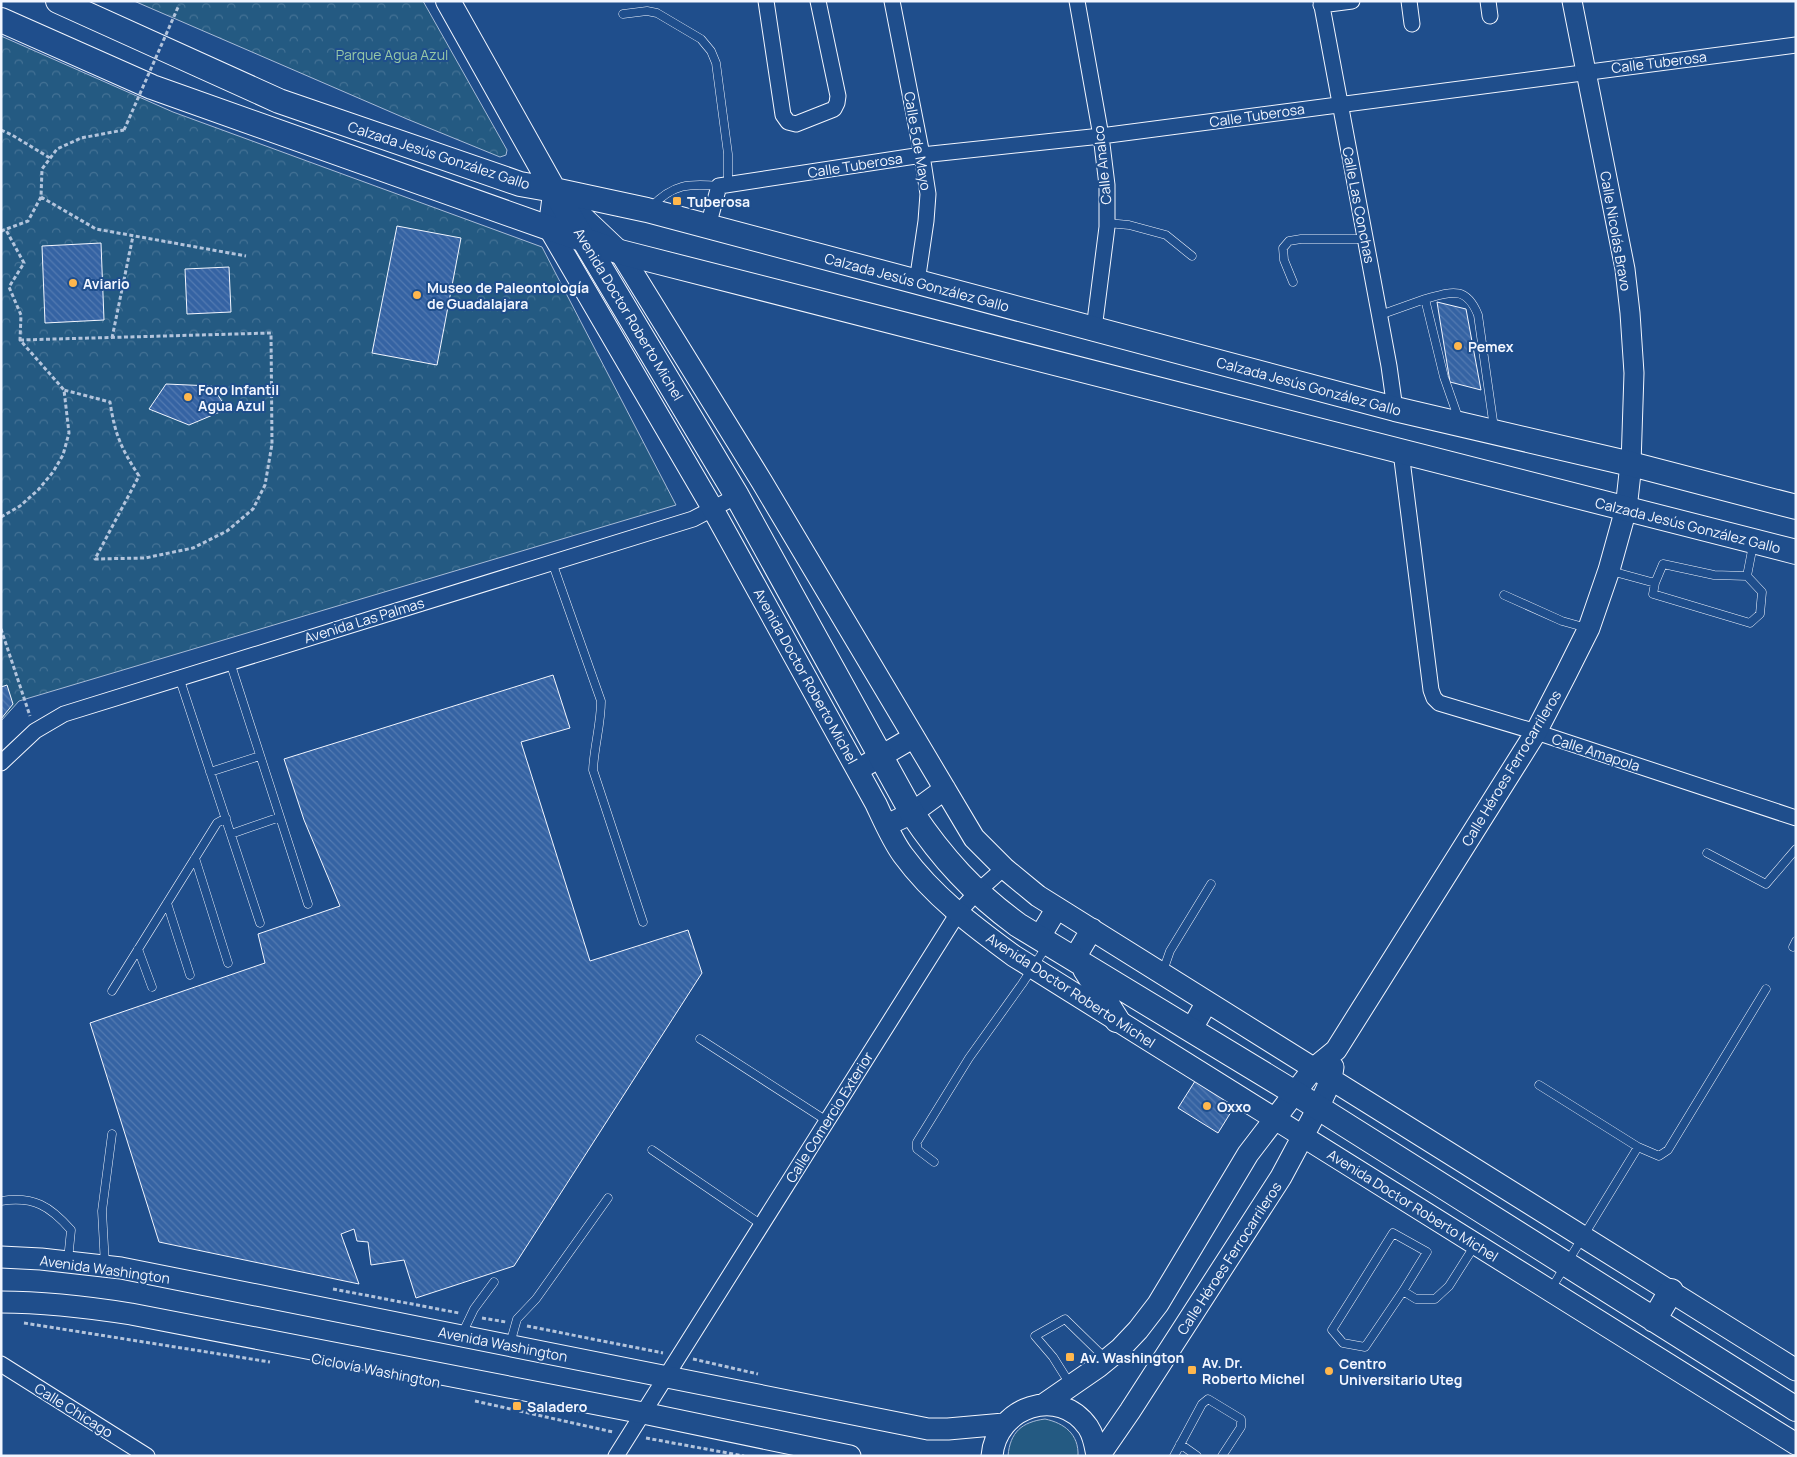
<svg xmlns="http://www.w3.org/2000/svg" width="1797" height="1457" viewBox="0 0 1797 1457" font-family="Manrope,sans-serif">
  <defs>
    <pattern id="forest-crowns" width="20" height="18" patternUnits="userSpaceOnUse" patternTransform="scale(1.25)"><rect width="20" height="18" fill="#245a82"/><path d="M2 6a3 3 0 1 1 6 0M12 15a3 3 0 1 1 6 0" fill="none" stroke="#447295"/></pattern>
    <pattern id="building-back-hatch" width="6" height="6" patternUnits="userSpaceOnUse" patternTransform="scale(1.25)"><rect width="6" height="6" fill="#3563a3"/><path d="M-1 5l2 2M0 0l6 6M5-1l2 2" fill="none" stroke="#537ab1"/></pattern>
  </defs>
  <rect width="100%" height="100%" fill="#1f4e8c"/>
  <path fill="#245a82" stroke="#a8bbd7" d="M1045 1419C1064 1423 1079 1434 1078 1456H1008C1010 1432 1022 1422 1045 1419Z"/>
  <path fill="url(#forest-crowns)" stroke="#a8bbd7" d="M134 1H423L507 150 506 155 500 157 407 119Z
    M1 36 173 112 542 247 676 505 19 701 1 721Z"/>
  <path fill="url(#building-back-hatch)" stroke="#f2f6ff" d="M397 226 461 238 437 365 372 353Z
    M101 243 104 320 45 323 42 246Z
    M229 267 231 312 187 314 185 269Z
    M1437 302 1466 309 1481 390 1450 382Z
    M166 384 212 386 227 409 189 425 149 409Z
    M553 675 570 728 521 742 590 961 688 930 702 973 514 1266 416 1298 404 1260 371 1265 368 1242 357 1241 354 1229 341 1234 359 1284 159 1242 90 1023 265 963 258 934 340 906 304 820 284 759Z
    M7 685 13 704 1 719V687Z
    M1197 1078 1236 1104 1218 1133 1178 1108Z"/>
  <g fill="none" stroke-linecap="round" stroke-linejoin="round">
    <g stroke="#f2f6ff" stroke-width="9">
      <path id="service" d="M623 14 647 11 657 13 701 39 711 51 716 63 728 154V185
        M651 207C673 184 689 183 719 186
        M1107 223 1129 225 1166 235 1192 256
        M1293 282 1284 260 1283 248 1289 241 1301 239H1365
        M1425 299C1451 292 1466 285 1478 315L1494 428
        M1380 315 1425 299 1444 377 1459 420
        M552 562 601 701C601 724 594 747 593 770L643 922
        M1611 571 1655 583 1663 564 1714 575 1747 576 1753 545
        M1655 583 1653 594 1750 623 1760 614 1762 592 1747 576
        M1504 595 1562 621 1587 628
        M230 662 308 904
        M179 677 260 923
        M210 772 260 756
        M231 834 280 817
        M1707 853 1766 884 1796 849
        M195 858 228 963
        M167 903 190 975
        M1793 947 1796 941
        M138 949 152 987
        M1163 971 1170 951 1211 884
        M112 991 217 823 226 818
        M700 1039 827 1121
        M1539 1085 1638 1147 1659 1156 1668 1150 1766 989
        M652 1150 762 1225
        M934 1162 917 1149V1142L969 1058 1022 984 1046 947
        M1 1201C34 1196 50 1206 71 1230L68 1260
        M105 1265 102 1211 112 1134
        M1551 1289 1638 1147
        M1403 1291 1427 1252 1393 1233 1332 1330 1343 1343 1365 1347 1403 1291 1416 1299H1435L1449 1286 1475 1245
        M462 1334 474 1309 494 1282
        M510 1344 517 1319 536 1299 608 1198
        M1070 1384 1053 1357 1035 1336 1065 1319 1105 1358
        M1180 1444 1197 1456
        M1174 1456 1202 1404 1208 1399 1241 1419V1427L1222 1456"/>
    </g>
    <g stroke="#f2f6ff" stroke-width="17">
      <path id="minor" d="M766 1 783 115 788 122 796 124 834 109 837 103 838 96 818 1
        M892 1 922 155 928 194 926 221 917 282
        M1077 1 1101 136 1107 185V227L1094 329
        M1321 1 1389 366 1395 409
        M1409 1 1412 24
        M1488 1 1490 16
        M1321 5 1352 1
        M708 226 719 186 922 155 1101 136 1796 45
        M1401 452 1431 690 1434 698 1439 703 1536 732 1796 818
        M1 763 35 731 64 714 693 519 737 496
        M1 1364 147 1456
        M616 1456 958 913 977 892 1004 868"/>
    </g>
    <g stroke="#f2f6ff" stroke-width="21">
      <path id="tertiary" d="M1572 1 1625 269 1630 313 1634 373 1631 464"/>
    </g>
    <g stroke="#f2f6ff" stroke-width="23">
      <path id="secondary" d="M554 190 549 228 710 504 876 804C884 821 892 840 903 855 933 896 973 926 1014 956L1796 1444
        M565 200 620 252 762 482 974 838 1004 868 1038 896 1796 1370
        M866 765 914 737
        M887 825 912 813 945 789
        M1039 938 1057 908
        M1074 959 1092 929
        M1191 1030 1207 1002
        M1 1257 41 1259 121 1268 928 1429H948L1004 1424
        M1 1302C45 1302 87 1307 131 1314L643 1413 850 1456
        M1043 1405 1098 1367 1120 1349 1138 1330 1158 1304 1248 1154 1313 1069 1336 1050 1536 732 1566 674 1589 628 1609 570 1626 509 1631 464
        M992 1456C996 1407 1059 1385 1088 1427 1094 1436 1095 1445 1097 1456
        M1099 1456 1130 1411 1281 1177 1318 1108 1331 1080 1333 1067"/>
    </g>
    <g stroke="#f2f6ff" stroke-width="26">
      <path id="primary" d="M58 1 279 101 520 184 554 190 647 210 1395 409 1631 464 1796 507
        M448 1 554 190 737 496 912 813C942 858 974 893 1018 925L1295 1093 1796 1409
        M1 20 152 87 549 228 620 252 1796 552
        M1085 969 1117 1020
        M1654 1320 1671 1291"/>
    </g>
    <path stroke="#b3c4dc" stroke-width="3" stroke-dasharray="4 2.5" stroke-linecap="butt" d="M1 130 12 135 50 158
      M41 197 96 229 246 256
      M1 231 28 221 41 197 42 169 57 149 81 138 124 130
      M112 338 133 236
      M20 340 271 333 272 444 265 485 253 509 227 531 193 548 145 558 95 559 139 476C121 448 115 435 110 402L64 390
      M1 517 20 506 38 490 53 472 63 455 69 433 64 390 20 340 21 315 9 287 24 263 6 230
      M1 629 30 716
      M333 1289 459 1313
      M482 1318 506 1322
      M24 1323 270 1362
      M527 1326 663 1353
      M693 1359 758 1374
      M475 1401 613 1432
      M646 1438 744 1456"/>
    <use href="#service" stroke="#1f4e8c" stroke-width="8"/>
    <use href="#minor" stroke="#1f4e8c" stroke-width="15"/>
    <use href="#tertiary" stroke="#1f4e8c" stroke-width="19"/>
    <use href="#secondary" stroke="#1f4e8c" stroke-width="21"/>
    <use href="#primary" stroke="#1f4e8c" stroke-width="24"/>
    <path stroke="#b3c4dc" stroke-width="3" stroke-dasharray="4 2.5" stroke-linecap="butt" d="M124 130 179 5"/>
  </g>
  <g fill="#ffb74d" stroke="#1f4e8c" stroke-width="2">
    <rect x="672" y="196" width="10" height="10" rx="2.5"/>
    <circle cx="73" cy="283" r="5"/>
    <circle cx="417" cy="295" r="5"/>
    <circle cx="1458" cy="346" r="5"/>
    <circle cx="188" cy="397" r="5"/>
    <circle cx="1207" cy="1106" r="5"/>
    <rect x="1065" y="1352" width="10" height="10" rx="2.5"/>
    <rect x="1187" y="1365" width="10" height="10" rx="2.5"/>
    <circle cx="1329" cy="1371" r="5"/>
    <rect x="512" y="1401" width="10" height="10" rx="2.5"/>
  </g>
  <g text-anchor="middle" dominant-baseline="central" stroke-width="4" stroke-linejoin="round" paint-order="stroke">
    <g font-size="14" fill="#97c8a6" stroke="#1f4e8c">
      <text x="392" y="54">Parque Agua Azul</text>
    </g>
    <g font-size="14" fill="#f2f6ff" stroke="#1f4e8c">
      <text transform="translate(1659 62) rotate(-7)">Calle Tuberosa</text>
      <text transform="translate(1257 115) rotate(-8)">Calle Tuberosa</text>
      <text transform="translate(918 141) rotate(80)">Calle 5 de Mayo</text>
      <text transform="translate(439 155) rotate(18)">Calzada Jesús González Gallo</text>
      <text transform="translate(855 165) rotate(-9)">Calle Tuberosa</text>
      <text transform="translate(1102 165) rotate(-96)">Calle Analco</text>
      <text transform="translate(1359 205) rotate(79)">Calle Las Conchas</text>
      <text transform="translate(1616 231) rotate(80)">Calle Nicolás Bravo</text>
      <text transform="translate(917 282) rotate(15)">Calzada Jesús González Gallo</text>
      <text transform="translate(629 314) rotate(59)">Avenida Doctor Roberto Michel</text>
      <text transform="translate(1309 386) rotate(15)">Calzada Jesús González Gallo</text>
      <text transform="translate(1688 525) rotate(14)">Calzada Jesús González Gallo</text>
      <text transform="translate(364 620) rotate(-17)">Avenida Las Palmas</text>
      <text transform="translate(806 676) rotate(61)">Avenida Doctor Roberto Michel</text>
      <text transform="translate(1596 752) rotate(18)">Calle Amapola</text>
      <text transform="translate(1511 768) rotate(-59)">Calle Héroes Ferrocarrileros</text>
      <text transform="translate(1071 990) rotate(33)">Avenida Doctor Roberto Michel</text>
      <text transform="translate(829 1117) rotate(-58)">Calle Comercio Exterior</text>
      <text transform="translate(1413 1205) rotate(32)">Avenida Doctor Roberto Michel</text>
      <text transform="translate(1229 1258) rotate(-57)">Calle Héroes Ferrocarrileros</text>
      <text transform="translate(105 1269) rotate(8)">Avenida Washington</text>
      <text transform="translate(503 1344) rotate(11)">Avenida Washington</text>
      <text transform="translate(376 1370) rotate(11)">Ciclovía Washington</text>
      <text transform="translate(74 1410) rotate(32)">Calle Chicago</text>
    </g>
    <g font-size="14" font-weight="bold" fill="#f2f6ff" stroke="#1f4e8c" text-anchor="start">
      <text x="687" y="201">Tuberosa</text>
      <text x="83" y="283">Aviario</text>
      <text x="427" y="287">Museo de Paleontología<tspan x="427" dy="16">de Guadalajara</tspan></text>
      <text x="1468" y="346">Pemex</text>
      <text x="198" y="389">Foro Infantil<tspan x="198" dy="16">Agua Azul</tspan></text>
      <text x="1217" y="1106">Oxxo</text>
      <text x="1080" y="1357">Av. Washington</text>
      <text x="1202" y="1362">Av. Dr.<tspan x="1202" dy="16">Roberto Michel</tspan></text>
      <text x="1339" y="1363">Centro<tspan x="1339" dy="16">Universitario Uteg</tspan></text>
      <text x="527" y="1406">Saladero</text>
    </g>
  </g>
  <rect width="1797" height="1457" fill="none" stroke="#f2f6ff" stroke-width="5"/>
</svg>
